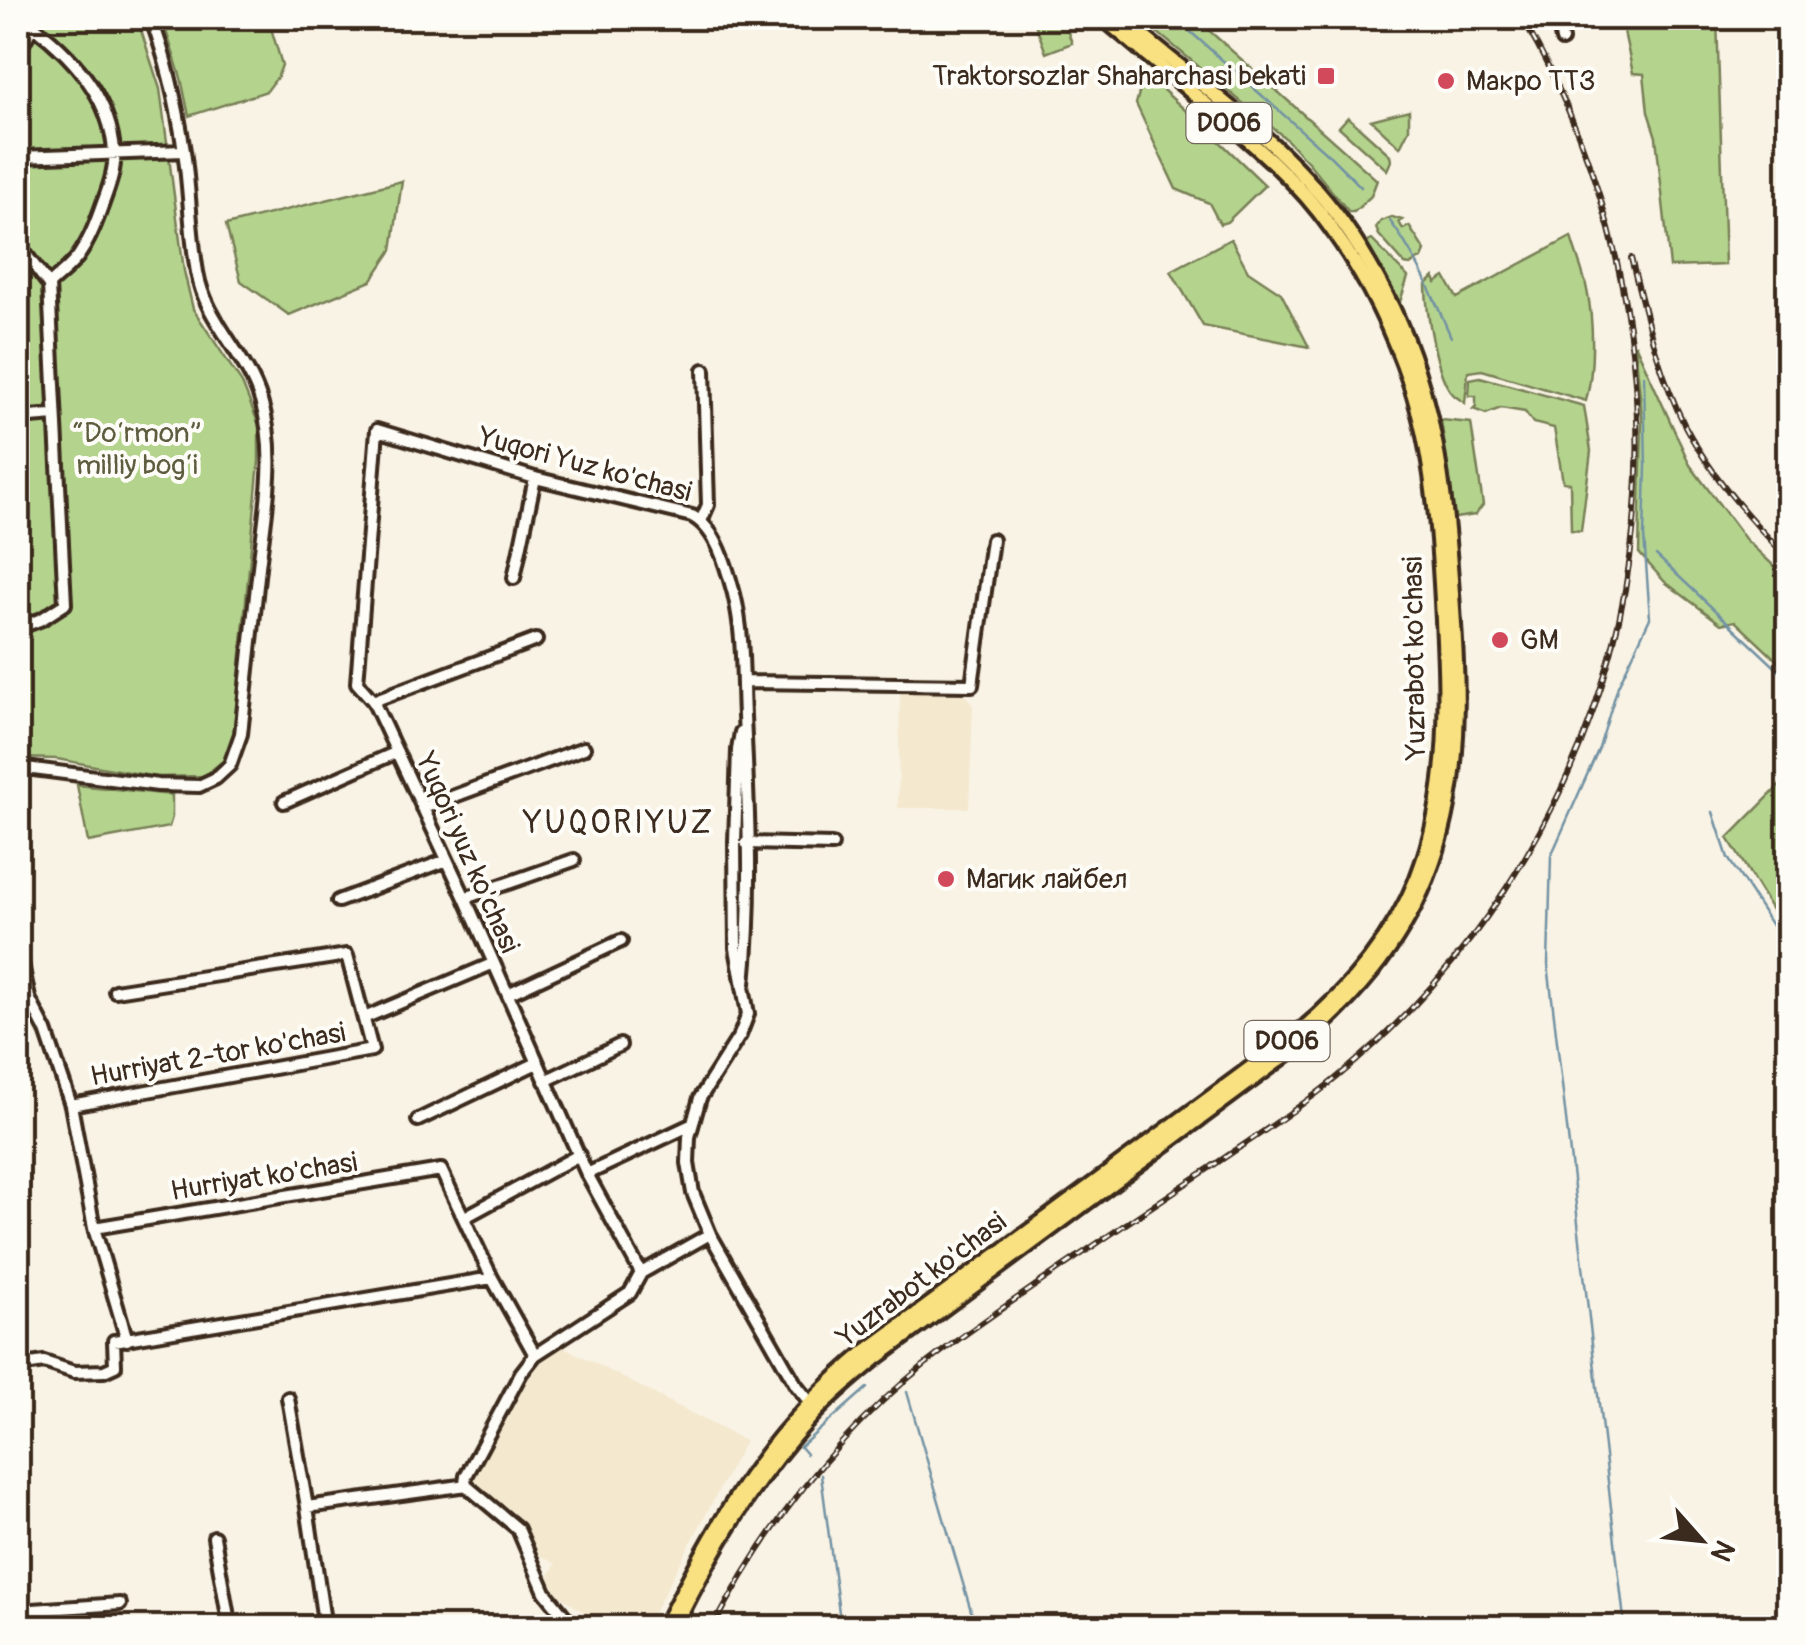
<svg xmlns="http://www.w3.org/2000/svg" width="1806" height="1645" viewBox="0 0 1806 1645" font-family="Pangolin,sans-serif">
  <rect width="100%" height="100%" fill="#f9f3e5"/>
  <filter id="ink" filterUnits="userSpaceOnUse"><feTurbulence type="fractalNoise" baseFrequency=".01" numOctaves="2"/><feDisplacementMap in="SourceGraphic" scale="20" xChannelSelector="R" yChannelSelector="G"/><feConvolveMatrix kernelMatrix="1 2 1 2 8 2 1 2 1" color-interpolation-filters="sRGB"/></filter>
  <g filter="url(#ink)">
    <path fill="#f4e8cf" d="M947 688 966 695 973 706 969 808H898L900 690Z
      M558 1344 745 1441 646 1627H604L558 1594 547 1578 556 1564 539 1555 528 1533 476 1488 472 1478 526 1373Z"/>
    <path fill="#b4d48e" stroke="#787f56" stroke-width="2.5" d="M18 18H137L160 89 184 271 193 309 242 383 259 425V461L233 739 224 760 204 776 156 777 57 759 18 758Z
      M162 18H268L282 65 278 76 267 91 189 116 181 78Z
      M1033 18H1063L1072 43 1046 53Z
      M1140 18H1195L1377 180 1371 196 1354 212H1349L1308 162 1285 138Z
      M1621 18H1717L1725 265 1670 267 1656 137 1648 112 1644 74 1633 73Z
      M1154 82 1214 136 1265 185 1227 222 1220 224 1209 203 1176 189 1136 104 1140 89Z
      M1409 110V129L1400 147 1371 120Z
      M1348 117 1390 155 1391 161 1387 170 1339 127Z
      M402 181 392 250 371 281 289 315 241 281 226 225Z
      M1392 217 1402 220 1399 222 1403 229 1409 226 1425 251 1422 258 1410 265 1405 264 1379 235 1376 228 1381 221Z
      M1571 237C1576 255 1584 273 1587 290 1594 323 1594 370 1586 401L1482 370 1468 372 1465 403C1461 400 1455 397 1452 393 1436 376 1426 309 1426 285L1434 277 1436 283 1445 277 1457 298Z
      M1231 239 1248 271 1281 293 1309 347 1203 326 1171 271Z
      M1372 240 1408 277 1400 302 1368 248V242Z
      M1635 344 1690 465 1746 540 1788 579V671L1735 621 1721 624 1665 582 1639 553 1642 418Z
      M1480 377 1584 406 1591 451 1581 531 1571 530 1570 483 1563 482 1554 428 1533 423 1525 412 1501 408 1486 414 1473 409 1476 406V396H1469L1470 379Z
      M1441 420 1471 423 1483 505 1475 515 1455 518Z
      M1788 777V936L1728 838Z
      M77 785 172 795V817L169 827 88 842Z"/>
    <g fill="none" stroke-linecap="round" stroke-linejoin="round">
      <path stroke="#7392a3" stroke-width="2.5" d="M1175 18 1331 157 1361 187
        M1390 221C1417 257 1433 296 1451 337
        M1656 555 1788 679
        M1713 812 1728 858 1788 950
        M907 1392 976 1628
        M806 1454 800 1447 867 1388
        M821 1475 841 1628
        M1625 1628 1548 964 1551 856 1599 748 1618 686 1650 618 1644 536 1646 467 1644 376"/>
      <g stroke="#3b2a1e" stroke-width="18">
        <path id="minor" d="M1558 18 1562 40
          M33 26C74 57 110 97 114 151 116 168 109 187 103 203 97 220 91 237 81 252 74 265 59 275 49 285
          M18 52 33 26V18
          M18 157 184 151
          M18 244 49 285 65 604 42 619 18 628
          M18 418 55 415
          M701 521 708 505 704 370
          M514 578 535 478
          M744 682 972 685 992 540
          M373 701 536 640
          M741 732 738 750 735 842 736 948 748 1014 740 1035 700 1098 689 1137 688 1163 693 1193 710 1234 796 1385 813 1406
          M18 767 158 785 199 786 216 778 230 765 241 734C247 678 253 623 259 567 265 514 278 453 261 401 247 354 205 321 197 272 190 232 190 191 184 151 177 105 167 60 151 18
          M284 802 397 752
          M422 808 584 748
          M746 843 832 845
          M465 898 574 860
          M338 901 447 860
          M18 944 29 998 46 1031 71 1105 94 1228 127 1340
          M508 994 621 941
          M364 1018 492 964
          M545 1081 620 1045
          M71 1105 372 1050 347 955 115 991
          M418 1120 537 1063
          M587 1174 691 1125
          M465 1217 579 1155
          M94 1228 441 1170 492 1278 535 1355
          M641 1273 587 1174 465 898 373 701 357 683 377 430 535 478 692 516C717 529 727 568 734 594 744 635 742 675 744 716 748 805 753 895 744 984
          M18 1366 44 1362 74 1372 104 1371 115 1366 114 1341 492 1278
          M288 1398 307 1507 325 1628
          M307 1507 467 1485
          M214 1537 230 1628
          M18 1611 120 1604
          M574 1628 545 1592 518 1529 469 1488 465 1482 466 1476 521 1373 535 1355 630 1293 641 1273 710 1234"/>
      </g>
      <g stroke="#3b2a1e" stroke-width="20">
        <path id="major" d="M664 1628C720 1515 769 1431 868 1350L1298 1033C1349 991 1392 940 1417 878 1452 788 1447 695 1442 601 1438 528 1433 453 1410 383 1392 329 1365 275 1331 228 1299 182 1256 146 1213 110 1177 80 1140 49 1103 18
          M674 1628C712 1551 754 1478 812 1416 831 1395 853 1377 875 1359L1294 1049C1352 1002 1399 948 1427 878 1466 782 1458 680 1451 579 1446 508 1439 438 1417 370 1402 323 1378 276 1351 235 1292 146 1200 86 1121 18"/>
      </g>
      <use href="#minor" stroke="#fdfcf7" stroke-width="10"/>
      <use href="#major" stroke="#f9e181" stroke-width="12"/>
      <g stroke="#3b2a1e" stroke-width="6">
        <path id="rail" d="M1631 258C1645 314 1659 374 1685 426 1711 475 1749 519 1788 558
          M713 1628C767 1526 837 1434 928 1362 968 1331 1010 1303 1052 1274 1105 1238 1158 1202 1211 1167 1253 1138 1296 1111 1335 1079 1503 942 1614 740 1634 523 1650 348 1610 170 1522 18"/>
      </g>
      <use href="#rail" stroke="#fdfcf7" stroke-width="2.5" stroke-dasharray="8" stroke-linecap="butt"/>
    </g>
  </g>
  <g fill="#d1495b" stroke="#fdfcf7" stroke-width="4">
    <rect x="1316" y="66" width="20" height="20" rx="5"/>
    <circle cx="1446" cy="81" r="10"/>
    <circle cx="1500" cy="640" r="10"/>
    <circle cx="946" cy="879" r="10"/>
  </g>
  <g text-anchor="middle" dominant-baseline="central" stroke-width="8" stroke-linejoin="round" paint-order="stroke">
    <g fill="#fdfcf7" stroke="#75695f" stroke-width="2.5">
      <rect x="1186.5" y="103" width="85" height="40" rx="8"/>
      <rect x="1244.5" y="1021" width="85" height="40" rx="8"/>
    </g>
    <g font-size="25" font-weight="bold" fill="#3b2a1e">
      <text x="1229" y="123">D006</text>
      <text x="1287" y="1041">D006</text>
    </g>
    <g font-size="28" fill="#3b2a1e" stroke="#fdfcf7" text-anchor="start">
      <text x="1306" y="76" text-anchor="end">Traktorsozlar Shaharchasi bekati</text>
      <text x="1466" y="81">Макро ТТЗ</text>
      <text x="1520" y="640">GM</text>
      <text x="966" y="879">Магик лайбел</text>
    </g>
    <g font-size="28" fill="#5f5d40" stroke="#fdfcf7">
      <text x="137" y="433">“Do‘rmon”<tspan x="137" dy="32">milliy bog‘i</tspan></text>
    </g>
    <g font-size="28" fill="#3b2a1e" stroke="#fdfcf7">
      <text transform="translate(585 465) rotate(15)">Yuqori Yuz ko'chasi</text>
      <text transform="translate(1415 658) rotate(-91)">Yuzrabot ko'chasi</text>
      <text transform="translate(467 853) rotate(66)">Yuqori yuz ko'chasi</text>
      <text transform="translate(218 1055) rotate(-10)">Hurriyat 2-tor ko'chasi</text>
      <text transform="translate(264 1177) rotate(-9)">Hurriyat ko'chasi</text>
      <text transform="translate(922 1280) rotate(-37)">Yuzrabot ko'chasi</text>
    </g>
    <g font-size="32" letter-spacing="2.5" fill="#3b2a1e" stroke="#fdfcf7">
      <text x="619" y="823">YUQORIYUZ</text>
    </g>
  </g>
  <rect width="1806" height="1645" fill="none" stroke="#fdfcf7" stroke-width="60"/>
  <rect x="30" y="30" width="1746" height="1585" fill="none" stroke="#3b2a1e" stroke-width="4" filter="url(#ink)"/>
  <g transform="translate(1701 1540) rotate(117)" stroke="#fdfcf7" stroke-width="8" paint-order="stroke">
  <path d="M0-8L18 38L0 25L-18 38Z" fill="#3b2a1e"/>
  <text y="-15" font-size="28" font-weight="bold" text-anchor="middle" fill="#3b2a1e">N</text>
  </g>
</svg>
